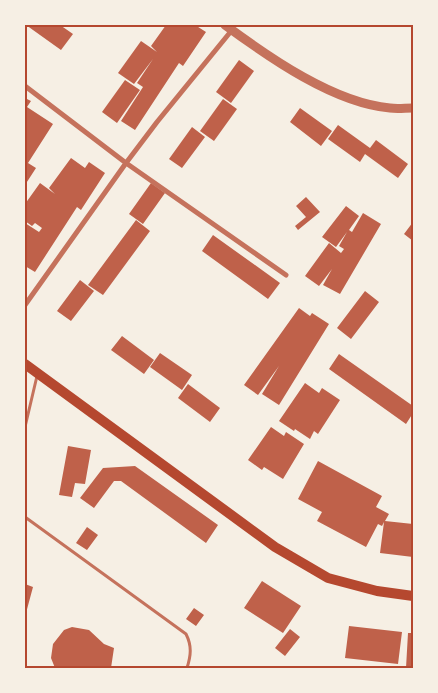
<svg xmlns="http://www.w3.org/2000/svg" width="438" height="693" viewBox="0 0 438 693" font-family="'Titillium Web',sans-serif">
  <rect width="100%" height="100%" fill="#f6efe4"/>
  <path fill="#bf614a" d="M26 25H60L73 34 61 50Z
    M166 25H185L187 27 188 25H195L206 32 183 66 179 63 135 130 121 121 143 87 137 83 153 59 134 84 118 73 141 41 157 52 151 46Z
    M239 60 254 71 231 103 216 92Z
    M125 80 140 90 117 123 102 112Z
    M25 98 31 101 27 107 53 124 28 163 36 168 25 185Z
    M223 99 237 109 214 141 200 131Z
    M300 108 332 131 321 146 290 122Z
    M338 125 370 148 376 140 408 164 398 178 365 154 360 162 328 139Z
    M192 127 205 137 182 168 169 159Z
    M71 158 85 168 89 162 105 173 81 210 77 207 35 272 25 266V223L39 232 42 228 35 223 32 226 25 221V204L40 183 55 194 49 188Z
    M151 183 165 193 143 224 129 214Z
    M306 197 320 212 298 230 295 226 306 217 296 206Z
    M346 206 359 216 349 230 352 232 363 213 381 224 340 294 323 285 332 269 319 286 305 276 329 243 341 253 344 249 339 246 347 232 336 247 322 237Z
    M136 220 150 231 103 295 88 285Z
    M413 222V241L404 234Z
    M213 235 280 283 268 299 202 251Z
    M80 280 94 291 71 321 57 311Z
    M365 291 379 302 351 339 337 328Z
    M299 308 310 316 312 313 329 324 279 405 262 394 279 366 258 395 244 385Z
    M122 336 154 360 144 374 111 350Z
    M160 353 192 375 182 390 150 367Z
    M339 354 413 406V413L406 424 329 369Z
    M305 383 319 393 322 388 340 400 318 434 314 431 310 439 295 429 294 431 279 421Z
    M188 384 220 408 210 422 178 398Z
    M271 427 284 436 286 432 304 444 283 479 264 467 262 470 248 460Z
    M68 446 91 450 85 484 75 483 72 497 59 495Z
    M318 461 382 496 376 507 389 514 385 521 413 524V557L380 553 384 522 382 526 378 524 366 547 317 521 322 512 298 499Z
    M135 466 218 525 206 543 121 481H114L94 508 80 498 103 468Z
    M87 527 98 535 87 550 76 543Z
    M262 581 301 606 283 633 244 608Z
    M25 584 33 587 26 613H25Z
    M194 608 204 615 196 626 186 619Z
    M349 626 402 632 398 664 345 658Z
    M72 627 89 630 104 644 114 648 111 668H55L51 658 53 644 64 630Z
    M290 629 300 637 285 656 275 648Z
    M408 633H413V668H406Z"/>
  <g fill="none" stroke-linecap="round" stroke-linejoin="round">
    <path stroke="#c5725c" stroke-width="3" d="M25 427 37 376
      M25 517 186 634C192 646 191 655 187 668"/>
    <path stroke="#c5725c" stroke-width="5" d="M25 86 126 163 286 275
      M25 305 126 163 157 122 232 30"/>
    <path stroke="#c5725c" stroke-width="9" d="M225 25C270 58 334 103 390 108 397 109 405 108 413 108"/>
    <path stroke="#b5482f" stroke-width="10" d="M25 364 275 547 328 578 377 591 413 596"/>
  </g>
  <rect width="438" height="693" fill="none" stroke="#f6efe4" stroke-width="52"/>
  <rect x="26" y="26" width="386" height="641" fill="none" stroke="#b5482f" stroke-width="2"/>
</svg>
